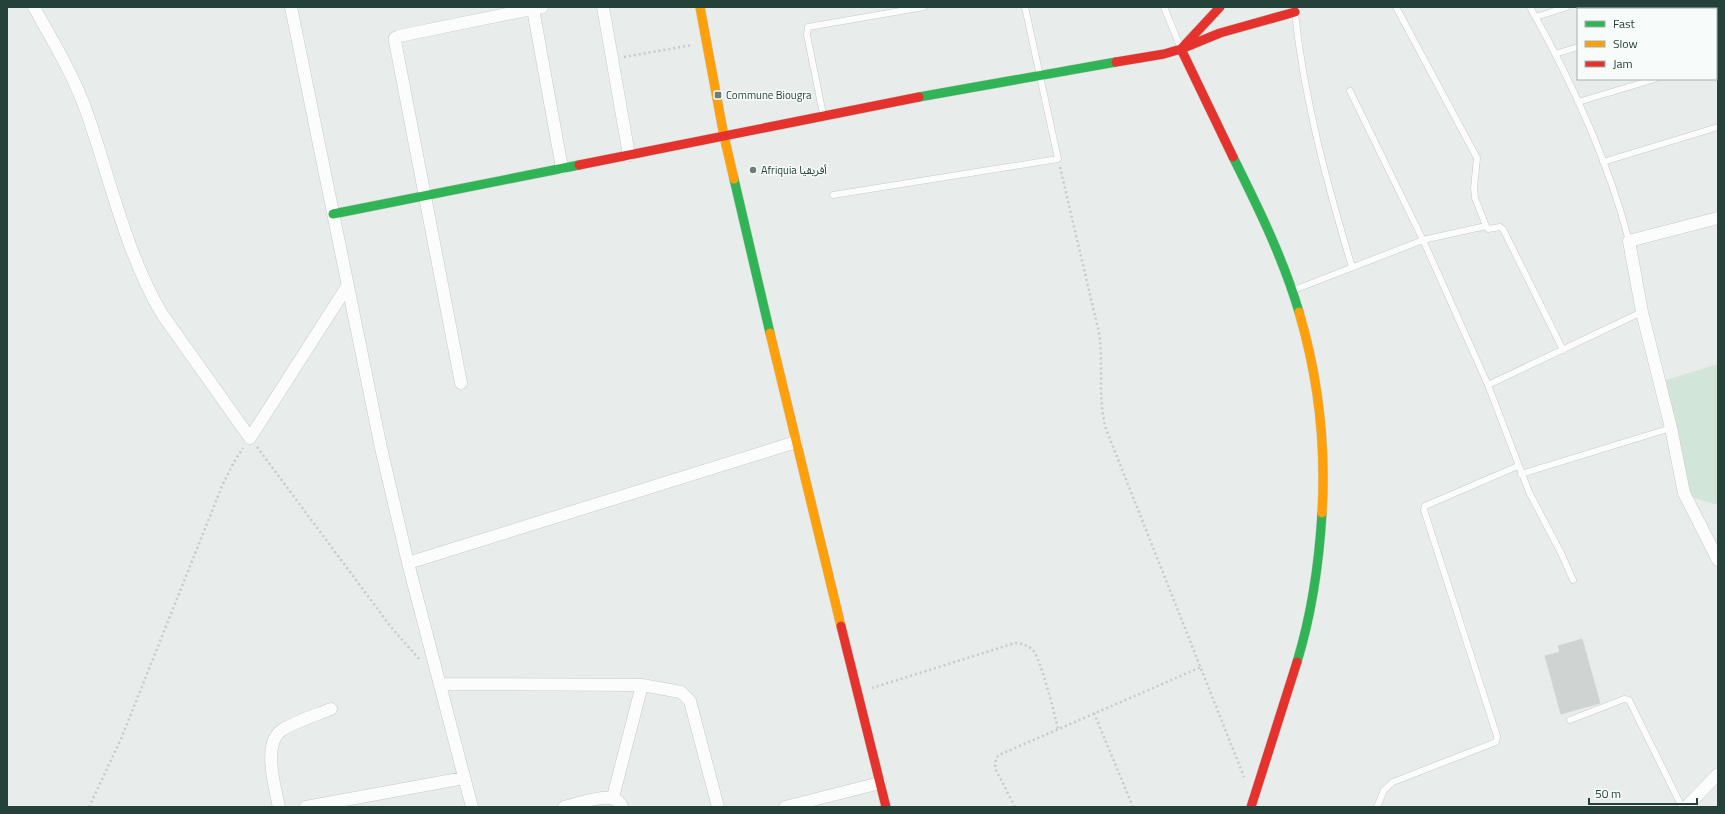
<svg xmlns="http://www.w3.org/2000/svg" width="1725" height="814" viewBox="0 0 1725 814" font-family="'Titillium Web','Noto Sans Arabic',sans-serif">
  <rect width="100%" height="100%" fill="#e8edeb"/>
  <path fill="#d1e6d8" d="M1718 364V505L1687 496 1666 380Z"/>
  <path fill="#cfd4d2" stroke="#d1d6d4" d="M1582 639 1600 703 1561 714 1545 656 1560 652 1558 646Z"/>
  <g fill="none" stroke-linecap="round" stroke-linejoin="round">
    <g stroke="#c5cac8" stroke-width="7">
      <path id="lane" d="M1164 7 1180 46
        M1396 7 1477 158 1474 188 1475 198 1486 226
        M1530 7C1571 80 1608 160 1629 241
        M1694 9 1700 7
        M1295 13C1304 99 1327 184 1352 267
        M1536 17 1567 7
        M1555 54 1578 47
        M1716 61 1718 60
        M1350 91 1423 240 1488 385 1529 492 1561 553 1573 580
        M1578 102 1655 79
        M823 114 807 35 808 27 924 7
        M1603 162 1718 127
        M833 195 1058 159 1025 7
        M1294 290 1423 240 1486 226 1488 229 1500 227 1503 229 1563 350
        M1488 385 1642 312
        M1521 474 1671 428
        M1570 720 1624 699 1629 700 1682 807
        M1377 807 1384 790 1393 782 1496 742 1497 736 1424 510 1425 506 1518 466"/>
    </g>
    <g stroke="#c5cac8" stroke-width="13">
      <path id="street" d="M34 7C53 42 75 77 88 116 111 182 126 253 162 314L250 438 348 285
        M291 7 381 448 408 563 472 807
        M603 7 629 155
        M533 9 562 168
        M1718 218 1629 241 1642 312 1671 428 1684 493 1718 560
        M461 383 395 41V38L399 36 542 7
        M408 563 796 442
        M441 684 642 685 681 692 690 701 718 807
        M613 797 642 685
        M279 807C275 788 262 743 282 730 296 721 316 715 331 709
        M306 807 464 778
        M564 807C578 804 616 788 622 807
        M785 807 880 783
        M1686 807 1718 774"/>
    </g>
    <g stroke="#c3cbc8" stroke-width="10">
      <path id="fast" d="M919 97 1116 62
        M1233 157C1258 207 1283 258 1299 312
        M734 179 770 333
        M333 214 579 165
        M1297 662C1312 613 1319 564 1322 513"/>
    </g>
    <g stroke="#c3cbc8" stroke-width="10">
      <path id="slow" d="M700 7 724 136 734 179
        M1299 312C1318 376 1326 446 1322 513
        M770 333 841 626"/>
    </g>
    <g stroke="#c3cbc8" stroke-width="10">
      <path id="jam" d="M1116 62 1164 54 1181 49 1220 7
        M1233 157 1181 49 1220 33 1295 12
        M579 165 919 97
        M841 626 886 807
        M1251 807 1297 662"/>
    </g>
    <path stroke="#c3ccca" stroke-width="2.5" stroke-dasharray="2 3" stroke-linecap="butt" d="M624 57 692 45
      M1060 167 1099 333C1104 365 1097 398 1106 429L1244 777
      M257 447 391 627 419 659
      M872 688 1015 643C1021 643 1026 645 1032 649 1040 656 1055 715 1058 729
      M1094 713 1133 807
      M89 807 121 739 222 486 234 462 243 448
      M1015 807 995 768 996 758 999 755 1201 667"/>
    <use href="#lane" stroke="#fcfcfc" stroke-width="6"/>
    <use href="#street" stroke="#fcfcfc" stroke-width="12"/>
    <use href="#fast" stroke="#30b455" stroke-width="9"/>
    <use href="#slow" stroke="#ff9f0a" stroke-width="9"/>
    <use href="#jam" stroke="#e5322d" stroke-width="9"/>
  </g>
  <g fill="#697e78" stroke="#f7fbf9" stroke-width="1.5">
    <rect x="714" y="91" width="8" height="8" rx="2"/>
    <circle cx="753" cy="170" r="4"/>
  </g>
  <g text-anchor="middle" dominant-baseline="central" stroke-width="3" stroke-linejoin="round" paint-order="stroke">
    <g font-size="11" fill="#24423a" stroke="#f7fbf9" text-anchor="start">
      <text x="726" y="95">Commune Biougra</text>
      <text x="761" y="170">Afriquia أفريقيا</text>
    </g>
  </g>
  <rect width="1725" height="814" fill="none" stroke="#24423a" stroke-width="16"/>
  <rect x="1577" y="8" width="140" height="72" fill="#f7fbf9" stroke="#a3b1ad"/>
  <rect x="1585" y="21" width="20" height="6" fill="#30b455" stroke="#a3b1ad"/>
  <text x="1613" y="28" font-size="12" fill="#24423a">Fast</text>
  <rect x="1585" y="41" width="20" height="6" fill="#ff9f0a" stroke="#a3b1ad"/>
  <text x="1613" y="48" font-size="12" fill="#24423a">Slow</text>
  <rect x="1585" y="61" width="20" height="6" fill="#e5322d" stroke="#a3b1ad"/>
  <text x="1613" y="68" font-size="12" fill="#24423a">Jam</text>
  <path d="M1589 798v6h108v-6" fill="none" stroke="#24423a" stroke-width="2"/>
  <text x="1595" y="798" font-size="12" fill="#24423a" stroke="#f7fbf9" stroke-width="3" paint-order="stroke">50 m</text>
</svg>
